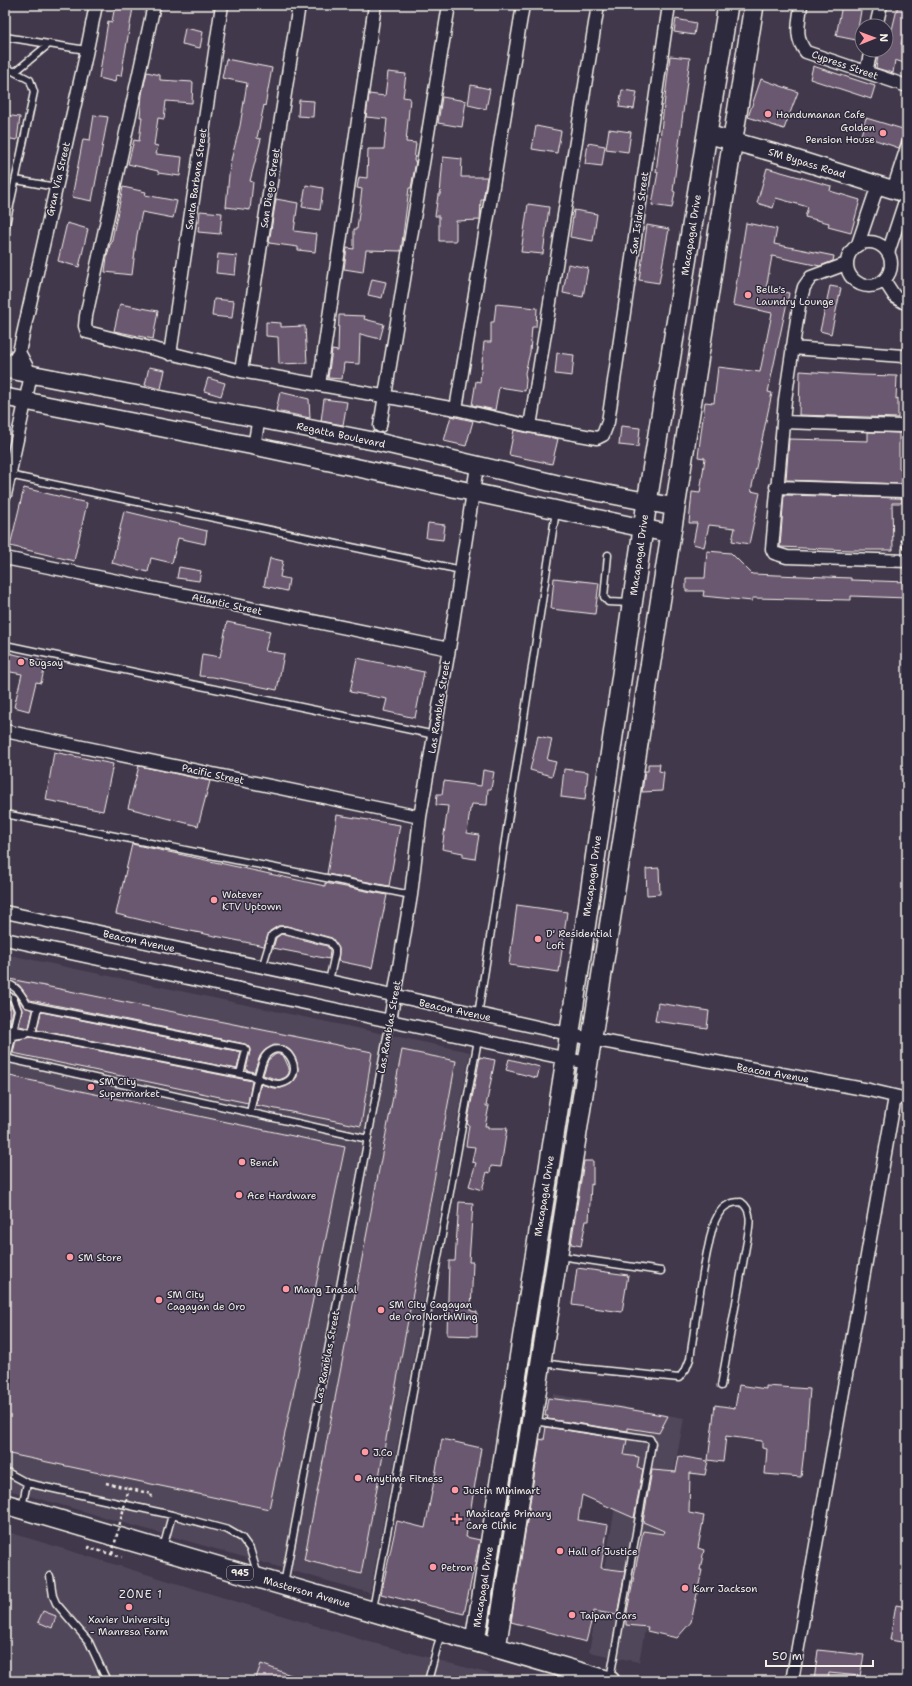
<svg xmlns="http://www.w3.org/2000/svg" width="912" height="1686" viewBox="0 0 912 1686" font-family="'Shantell Sans',sans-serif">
  <rect width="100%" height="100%" fill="#41384c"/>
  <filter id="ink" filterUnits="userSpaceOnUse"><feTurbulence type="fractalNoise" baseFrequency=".025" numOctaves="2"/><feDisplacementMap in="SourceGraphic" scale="8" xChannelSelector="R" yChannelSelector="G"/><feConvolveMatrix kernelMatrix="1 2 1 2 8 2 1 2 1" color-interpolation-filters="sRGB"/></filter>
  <g filter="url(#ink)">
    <path fill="#51465a" d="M5 954 470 1052 370 1593 5 1489Z
      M553 1394 684 1418 639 1662 589 1652 625 1452 545 1437Z
      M5 1531 366 1641 517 1681H5Z"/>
    <path fill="#6b5870" stroke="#f4f1e8" d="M115 5 133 8 121 76 116 75 115 82 99 78 108 21 112 22Z
      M842 5H862L856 40 836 36Z
      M898 5H907V20L901 44 907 46V54L904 63 895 60 893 73 876 68 879 50H886V37L890 38Z
      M676 19 696 23 694 35 674 32Z
      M185 28 203 32 200 48 182 44Z
      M670 56 690 58 673 191 675 192 672 208 652 205 658 172H656Z
      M226 59 272 68 265 106 264 105 257 138 261 139 250 181 253 182 250 210 226 207 230 164 240 126 247 83 222 78Z
      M813 66 875 86 871 99 810 79Z
      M147 72 160 75V80L193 82 192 103 166 101 164 119 158 118 154 145 158 146 156 154 182 157 180 176 158 173V171L128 164 134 140 139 141 142 117H140L142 94Z
      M388 72 406 74 403 97 410 98 406 142 416 143 414 161H416L411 188H409L401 251 366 250 363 272 344 269 347 248 354 249V229H357L362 189 357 188 359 177 367 178 368 149H384L387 119 366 117 369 94 385 96Z
      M761 79 798 92 784 129 748 117Z
      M471 85 490 89 486 109 468 105Z
      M622 90 637 92 634 109 619 107Z
      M442 97 466 101 462 127 438 123Z
      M299 100 314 101 313 117 298 116Z
      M5 115 20 117 17 140 5 138Z
      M94 115 108 117 92 201 72 197 83 139 90 140Z
      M866 118 906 130 899 148 861 135Z
      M536 126 561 131 557 153 532 149Z
      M609 129 631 132 628 152 606 149Z
      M588 143 605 146 602 166 585 164Z
      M443 157 462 159 461 177H487L483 200H481L480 220 456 221V241H439V216H435L438 195H440Z
      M767 168 831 186 830 191 860 200 851 233 828 227 829 223 805 217 808 207 776 198 773 208 757 203Z
      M306 185 323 188 320 210 302 207Z
      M123 187 146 192 145 195 177 201 173 218 142 212 137 235 132 275 105 272 107 257 110 244H111Z
      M276 199 298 203 294 231 317 234 315 252 298 250V247L269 243Z
      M528 204 549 207 543 254 521 252Z
      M574 210 597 214 593 241 570 237Z
      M200 211 222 213 220 234 198 232Z
      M67 223 88 229 79 267 58 261Z
      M746 223 777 229 774 244 834 256 833 261 820 266 772 256 766 289 789 293 768 392 772 393 751 491 760 493 749 544 732 541 735 528 709 525 704 547 693 544 697 523H689L692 492 700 493 705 458 698 457 705 402 714 403 718 367 760 372 772 313 733 305Z
      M647 225 669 229 659 283 639 280Z
      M218 254 237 256 235 275 216 273Z
      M568 264 588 268 583 297 563 293Z
      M372 279 386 282 382 298 368 295Z
      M830 286 841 288 831 334 820 331Z
      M214 299 234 301 232 318 212 316Z
      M120 304 158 311 153 339 114 331Z
      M496 304 537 308 536 327H532L530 352 525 373 526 380 525 391 499 387 495 410 472 405 476 381 480 382 484 342H491V322H494Z
      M339 315 365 316 364 319 384 324 380 339 360 334 359 364 344 363 342 379 328 378 332 350 338 351Z
      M266 322 281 323V327L305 326 307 363 279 364 278 337 266 336Z
      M557 353 574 355 572 376 555 374Z
      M149 367 165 370 161 389 145 385Z
      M800 371 861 375 897 376 896 399 898 398V418L799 415Z
      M208 378 225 383 221 396 204 391Z
      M280 392 309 399 310 418 276 411Z
      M324 399 347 402 343 425 321 421Z
      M451 416 473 421 466 446 444 441Z
      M621 426 640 428 638 447 619 445Z
      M514 430 558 439 552 464 509 455Z
      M868 432 899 433V469H903L902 484 786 480 789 439 868 441Z
      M24 488 87 503 74 561 10 546Z
      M784 495 902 498V503H892L893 550H850L780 547Z
      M124 511 207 531 205 544 178 538 172 563 151 558 148 572 112 563Z
      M428 523 445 525 443 540 426 538Z
      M707 551 731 553 752 574 851 578V580L907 582V598L851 596V600L752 598V601L703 596 704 591H686V578H705Z
      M270 558 283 561 280 577 289 579 287 591 264 586Z
      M179 567 201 571 199 581 177 578Z
      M554 578 599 583 595 614 551 609Z
      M227 622 270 631 265 651 284 654 277 690 213 677 199 676 202 654 220 657Z
      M5 652 46 662 41 683 36 682 29 711 14 707 22 674 5 671Z
      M357 658 424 672 415 718 384 711 387 699 350 692Z
      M538 736 552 739 547 760 556 762 552 776 530 770Z
      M54 752 113 764 103 811 46 800Z
      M648 764H660L659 771 664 772 662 791 642 792 645 771H648Z
      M139 766 210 781 198 826 128 808Z
      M564 769 588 772 585 800 561 797Z
      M483 770 494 772 491 789H488L487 805 472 804 471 809H470L467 833 479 835 475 859 463 857V853L442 849 448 806 436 805 437 794H442L444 781 481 786Z
      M337 815 400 825 389 886 327 874Z
      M132 844 325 886V883L387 895 372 968 338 961 339 949 332 938 287 926H278L270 931 264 946 171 927 116 914Z
      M659 868 660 894 647 895 646 869Z
      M517 905 567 912 559 972 509 965Z
      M281 934 327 946 330 950 329 959 273 948 276 938Z
      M5 978 372 1052 361 1126 256 1105 261 1084 273 1088H281L291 1084 297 1077 298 1068 296 1059 291 1051 284 1046 274 1045 265 1050 260 1056 254 1072 246 1070 250 1051 249 1047 245 1044 30 1000 19 985Z
      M18 997 24 1007 33 1010 29 1028 19 1026 22 1011Z
      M5 999 9 1001 13 1010 10 1024H5Z
      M658 1003 709 1011 707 1028 655 1021Z
      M41 1012 241 1052 237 1069 37 1030Z
      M30 1037 252 1081 248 1103 13 1053 16 1040Z
      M402 1050 456 1061 361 1574 304 1560Z
      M276 1054H280L284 1057 289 1068V1073L286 1077 279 1080 263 1075 268 1060Z
      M480 1057 495 1060 486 1106H489L485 1126H488V1128H507L501 1167 491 1166 490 1173 487 1172 482 1190 469 1186 476 1163 472 1162 475 1147 466 1146 469 1125 467 1124Z
      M509 1059 540 1067 537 1078 506 1070Z
      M5 1075 345 1147 269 1509 5 1453Z
      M584 1161H593V1185L591 1184 589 1221H586L581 1246 571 1244Z
      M459 1202 473 1203 469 1262H473L471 1311 477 1312V1336L447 1335 449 1261H455Z
      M577 1268 628 1275 622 1312 572 1305Z
      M739 1385 766 1389V1386L810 1389 805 1451H804L801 1477 765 1474 767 1449 762 1448V1441L726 1436 723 1462 708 1460 715 1405 735 1408Z
      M548 1398 604 1405 668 1416 659 1433 628 1428V1431L547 1419 548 1416H545Z
      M546 1427 627 1440 624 1455 639 1457 637 1468 643 1469 634 1518 582 1495 578 1520 608 1525 601 1568 625 1571 617 1615 594 1611 586 1642 511 1622 540 1439 544 1440Z
      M442 1439 481 1448 466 1537 480 1540 464 1614 381 1594 397 1521 425 1528Z
      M679 1456 708 1461 705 1475 690 1473 689 1513 704 1516 698 1548 704 1550 700 1570H702L691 1622 677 1638 647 1631 648 1627 626 1625V1617L643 1531 663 1534 664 1531 643 1522 652 1470 676 1472Z
      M896 1605 907 1607V1643L890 1640Z
      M43 1611 56 1616 52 1628 38 1622Z
      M818 1650 864 1655 860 1676 829 1673 828 1681H814Z
      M261 1664 304 1680 303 1681H255Z"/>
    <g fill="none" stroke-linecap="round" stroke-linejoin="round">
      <g stroke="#f4f1e8" stroke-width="9">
        <path id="lane" d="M5 37 86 50
          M5 67 30 80 34 92 5 229
          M15 72 49 44
          M16 180 56 187
          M9 475 461 570
          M608 555 604 597 608 602 631 603
          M5 645 435 735
          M5 814 411 895
          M262 968 272 935 280 930H286L330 942 335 949V954L329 981
          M5 983C17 986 21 994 27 1004L38 1007
          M5 994 13 998 18 1010 7 1058
          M478 1015 556 511
          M5 1028 251 1076C259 1078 272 1085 280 1084 309 1079 287 1035 267 1054 259 1061 253 1100 250 1113
          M32 1033 38 1007 244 1048 246 1050 240 1074
          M5 1037 27 1034
          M5 1058 368 1139
          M560 1256 661 1271
          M543 1363 580 1368 679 1378 686 1369 690 1359C695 1323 700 1287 707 1252 710 1241 711 1227 717 1217 722 1206 730 1202 741 1202 754 1211 749 1227 747 1241L721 1386
          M534 1421 644 1438 650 1439 652 1443 610 1679
          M5 1471 27 1483 172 1515 228 1530 242 1538 250 1549 258 1575
          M22 1507 27 1483
          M163 1548 172 1515
          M50 1576 53 1596 56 1603 89 1642 107 1681
          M284 1584 390 1021
          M373 1609 478 1040
          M428 1681 441 1633"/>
      </g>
      <g stroke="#f4f1e8" stroke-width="15">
        <path id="street" d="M154 5 86 316 85 326 87 332 241 371 456 409 530 426 597 438 603 435 608 422 669 5
          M801 5C799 22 794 38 806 52L907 86
          M876 26 881 5
          M866 72 871 50
          M893 190 907 147
          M847 264a22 22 0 1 1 44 0a22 22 0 1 1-44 0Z
          M858 244 878 185
          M888 253 907 195
          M846 264 811 277 804 287 799 306 785 400 772 549 774 553 787 557 907 561
          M884 280 895 297 907 304
          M792 348 903 356
          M170 354 222 5
          M5 371 19 352 84 64 96 5
          M241 371 299 5
          M319 385 375 5
          M456 409 523 5
          M783 422 901 426
          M380 426 449 5
          M530 426 598 5
          M254 446 259 418
          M776 487 902 491
          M5 495 31 375 19 352
          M5 558 449 649
          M5 731 420 817
          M5 912 329 981 591 1039 869 1090 907 1099
          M5 939 587 1063
          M390 1021 411 895 420 817 449 649 477 466
          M792 1681 895 1097"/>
      </g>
      <g stroke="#f4f1e8" stroke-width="20">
        <path id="secondary" d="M707 134 789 157 907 194
          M5 369 378 442 566 486 675 507
          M5 397 254 446 671 534"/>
      </g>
      <g stroke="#f4f1e8" stroke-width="22">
        <path id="primary" d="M5 1504 610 1681
          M475 1641 566 1059 647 502 728 5
          M496 1648 754 5"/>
      </g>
      <path stroke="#f4f1e8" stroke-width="2.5" stroke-dasharray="3 3" stroke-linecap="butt" d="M905 367 907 383
        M907 415V402
        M907 464V468
        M902 548V537L907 517
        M106 1483 152 1494 150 1500
        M90 1546 89 1548 122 1557"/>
      <use href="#lane" stroke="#2f2a3d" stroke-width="6"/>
      <use href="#street" stroke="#2f2a3d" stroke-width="12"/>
      <use href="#secondary" stroke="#2f2a3d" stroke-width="17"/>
      <use href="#primary" stroke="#2f2a3d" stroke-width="19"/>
      <path stroke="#f4f1e8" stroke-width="2.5" stroke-dasharray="3 3" stroke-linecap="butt" d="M112 1554 129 1488"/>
    </g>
  </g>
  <g fill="#ff9aa2" stroke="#2f2a3d" stroke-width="1.5">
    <circle cx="768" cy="114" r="4"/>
    <circle cx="883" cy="133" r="4"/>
    <circle cx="748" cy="295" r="4"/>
    <circle cx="21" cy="662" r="4"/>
    <circle cx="214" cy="900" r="4"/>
    <circle cx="538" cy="939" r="4"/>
    <circle cx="91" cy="1087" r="4"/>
    <circle cx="242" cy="1162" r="4"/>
    <circle cx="239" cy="1195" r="4"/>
    <circle cx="70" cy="1257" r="4"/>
    <circle cx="286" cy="1289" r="4"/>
    <circle cx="159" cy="1300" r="4"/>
    <circle cx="381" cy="1310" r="4"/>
    <circle cx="365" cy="1452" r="4"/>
    <circle cx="358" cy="1478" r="4"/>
    <circle cx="455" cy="1490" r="4"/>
    <path d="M455 1513h4v4h4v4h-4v4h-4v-4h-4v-4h4z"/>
    <circle cx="560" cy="1551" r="4"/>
    <circle cx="433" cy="1567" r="4"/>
    <circle cx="685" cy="1588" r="4"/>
    <circle cx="129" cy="1607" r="4"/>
    <circle cx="572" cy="1615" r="4"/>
  </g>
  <g text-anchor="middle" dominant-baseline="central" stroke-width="3" stroke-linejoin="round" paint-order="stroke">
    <rect fill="#2f2a3d" stroke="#b9b5b5" stroke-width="1" x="227" y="1566" width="26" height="14" rx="3"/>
    <g font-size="9" font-weight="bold" fill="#f4f1e8">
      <text x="240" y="1573">945</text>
    </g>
    <g font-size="10" fill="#f4f1e8" stroke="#2f2a3d">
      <text transform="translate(845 65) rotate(19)">Cypress Street</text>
      <text transform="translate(807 163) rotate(17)">SM Bypass Road</text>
      <text transform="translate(58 179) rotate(-77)">Gran Via Street</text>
      <text transform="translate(196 179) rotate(-82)">Santa Barbara Street</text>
      <text transform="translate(270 188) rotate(-81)">San Diego Street</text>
      <text transform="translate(639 213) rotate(-82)">San Isidro Street</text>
      <text transform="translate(691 235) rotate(-81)">Macapagal Drive</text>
      <text transform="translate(341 435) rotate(12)">Regatta Boulevard</text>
      <text transform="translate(639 555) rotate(-82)">Macapagal Drive</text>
      <text transform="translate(227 604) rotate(12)">Atlantic Street</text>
      <text transform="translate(439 707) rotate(-81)">Las Ramblas Street</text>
      <text transform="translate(213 774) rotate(12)">Pacific Street</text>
      <text transform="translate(592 876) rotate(-82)">Macapagal Drive</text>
      <text transform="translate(139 941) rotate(12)">Beacon Avenue</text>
      <text transform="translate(455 1010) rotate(12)">Beacon Avenue</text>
      <text transform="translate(389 1027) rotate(-80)">Las Ramblas Street</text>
      <text transform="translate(773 1073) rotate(10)">Beacon Avenue</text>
      <text transform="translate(544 1196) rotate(-81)">Macapagal Drive</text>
      <text transform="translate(327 1357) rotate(-79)">Las Ramblas Street</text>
      <text transform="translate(483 1587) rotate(-81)">Macapagal Drive</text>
      <text transform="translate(307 1592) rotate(16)">Masterson Avenue</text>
    </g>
    <g font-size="10" fill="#f4f1e8" stroke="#2f2a3d" text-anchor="start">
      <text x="776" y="114">Handumanan Cafe</text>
      <text x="875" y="127" text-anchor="end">Golden<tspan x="875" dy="12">Pension House</tspan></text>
      <text x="756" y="289">Belle's<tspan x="756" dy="12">Laundry Lounge</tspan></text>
      <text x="29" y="662">Bugsay</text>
      <text x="222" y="894">Watever<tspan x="222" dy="12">KTV Uptown</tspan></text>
      <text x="546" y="933">D' Residential<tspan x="546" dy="12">Loft</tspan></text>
      <text x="99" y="1081">SM City<tspan x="99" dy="12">Supermarket</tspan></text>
      <text x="250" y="1162">Bench</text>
      <text x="247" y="1195">Ace Hardware</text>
      <text x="78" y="1257">SM Store</text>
      <text x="294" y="1289">Mang Inasal</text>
      <text x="167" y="1294">SM City<tspan x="167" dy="12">Cagayan de Oro</tspan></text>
      <text x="389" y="1304">SM City Cagayan<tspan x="389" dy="12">de Oro NorthWing</tspan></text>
      <text x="373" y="1452">J.Co</text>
      <text x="366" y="1478">Anytime Fitness</text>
      <text x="463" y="1490">Justin Minimart</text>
      <text x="466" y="1513">Maxicare Primary<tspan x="466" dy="12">Care Clinic</tspan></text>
      <text x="568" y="1551">Hall of Justice</text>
      <text x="441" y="1567">Petron</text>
      <text x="693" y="1588">Karr Jackson</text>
      <text x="580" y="1615">Taipan Cars</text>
      <text x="129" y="1619" text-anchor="middle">Xavier University<tspan x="129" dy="12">- Manresa Farm</tspan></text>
    </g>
    <g font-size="11" letter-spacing="1" fill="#f4f1e8" stroke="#2f2a3d">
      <text x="141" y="1594">ZONE 1</text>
    </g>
  </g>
  <rect width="912" height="1686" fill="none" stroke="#2f2a3d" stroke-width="20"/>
  <rect x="10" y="10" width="892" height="1666" fill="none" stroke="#f4f1e8" stroke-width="1.5" filter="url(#ink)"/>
  <g transform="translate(874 38) rotate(89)"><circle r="19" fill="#2f2a3d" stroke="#7e7a81"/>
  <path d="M0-3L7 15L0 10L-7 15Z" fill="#ff9aa2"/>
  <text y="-6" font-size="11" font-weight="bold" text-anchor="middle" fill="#f4f1e8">N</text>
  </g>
  <path d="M766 1660v6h107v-6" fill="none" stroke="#f4f1e8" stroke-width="2"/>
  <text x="772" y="1660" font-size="12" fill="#f4f1e8" stroke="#2f2a3d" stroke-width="3" paint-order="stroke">50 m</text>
</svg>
